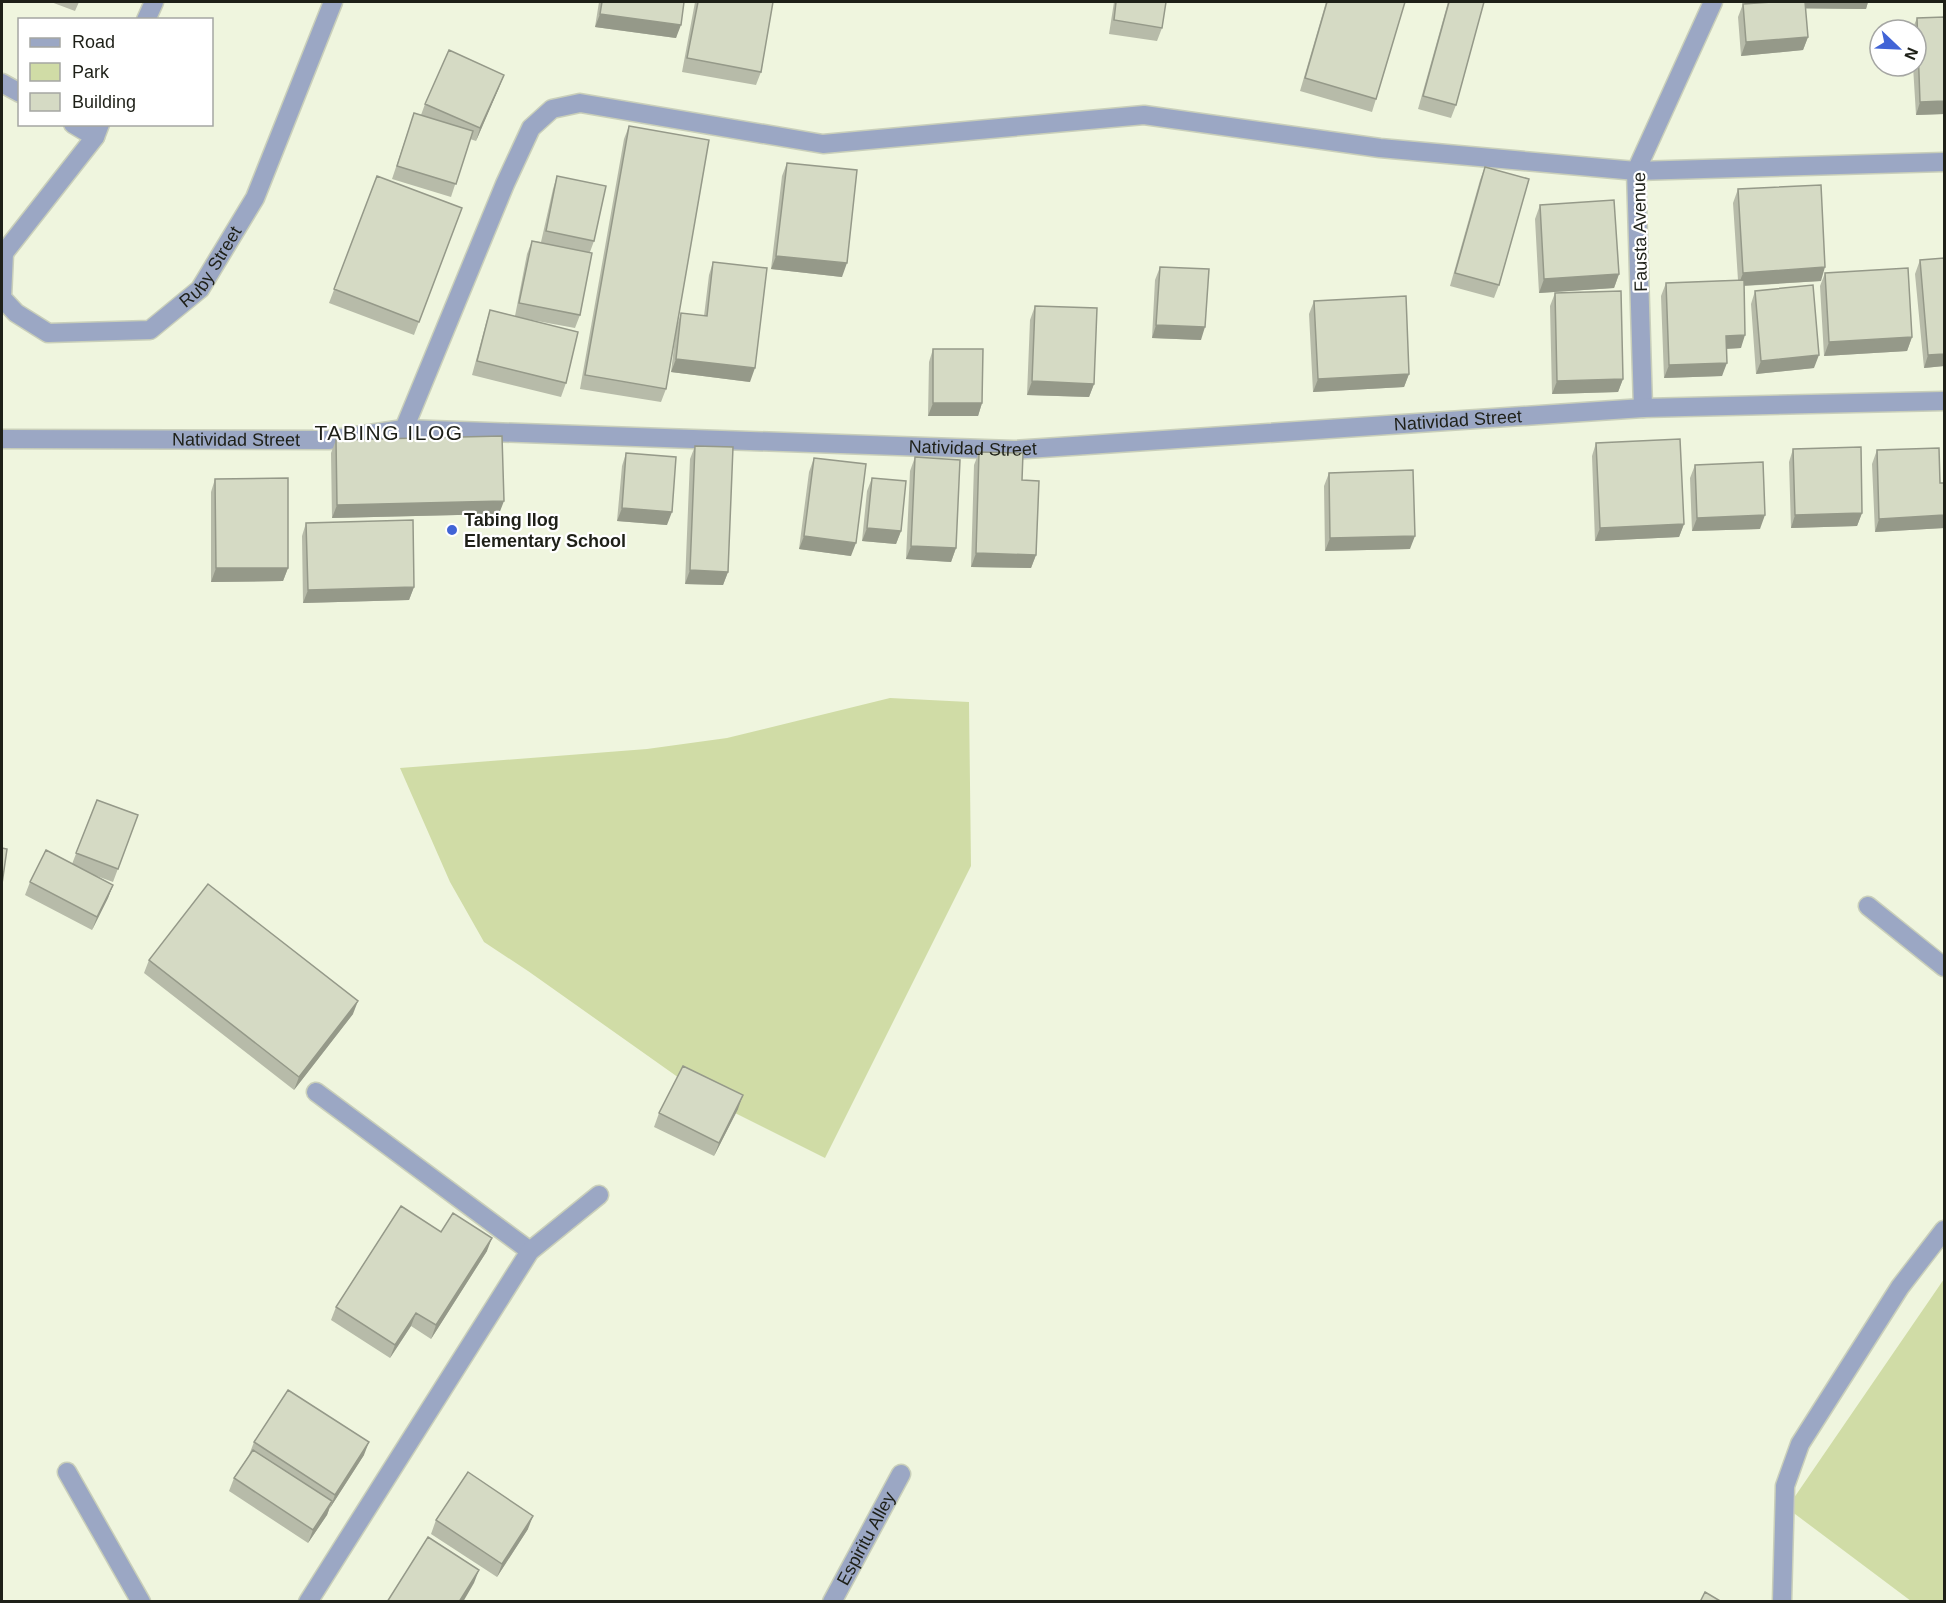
<svg xmlns="http://www.w3.org/2000/svg" width="1946" height="1603" viewBox="0 0 1946 1603" font-family="Arial,sans-serif">
  <rect width="100%" height="100%" fill="#eff5de"/>
  <path fill="#d0dca6" d="M890 698 969 702 971 866 825 1158 713 1102 528 971 484 942 450 882 400 768 647 749 727 738Z
    M1944 1279V1601H1911L1787 1508Z"/>
  <g fill="none" stroke-linecap="round" stroke-linejoin="round">
    <g stroke="#c9cfba" stroke-width="21">
      <g id="minor">
        <path d="M146 20 154 2"/>
        <path d="M2 83 20 93"/>
        <path d="M73 124 95 137"/>
        <path id="s1" d="M4 253 2 298 16 313 48 333 150 330 200 289 255 198 333 2"/>
        <path d="M4 253 95 137 100 124"/>
        <path d="M1643 408 1636 171 1713 2"/>
        <path d="M404 429 505 184 531 128 552 109 580 103 823 144 1144 115 1380 148 1636 171 1944 162"/>
        <path id="s2" d="M2 439 328 440 404 429 1013 450 1643 408 1944 401"/>
        <path d="M1868 906 1944 967"/>
        <path d="M316 1092 530 1251"/>
        <path d="M67 1472 141 1602"/>
        <path d="M308 1602 530 1251 599 1195"/>
        <path id="s3" d="M832 1602 901 1474"/>
        <path d="M1782 1602 1785 1486 1800 1444 1900 1287 1944 1230"/>
      </g>
    </g>
    <use href="#minor" stroke="#9ba7c4" stroke-width="18"/>
  </g>
  <path fill="#b7bba9" d="M51 2H79L75 11Z
    M599 2H684L676 38 595 27Z
    M695 2H773L761 72 756 85 682 72Z
    M1114 2H1166L1162 28 1157 41 1109 34Z
    M1326 2H1405L1376 99 1372 112 1300 91Z
    M1448 2H1484L1456 105 1451 118 1418 109Z
    M1748 2H1868L1866 9 1805 8 1808 37 1803 50 1741 56 1738 17 1743 4H1748Z
    M1917 18 1944 114 1916 115 1913 66H1916V30H1912Z
    M504 75 476 141 470 139 451 197 392 179 414 113 421 115 425 104Z
    M629 126 677 326 681 313 704 316 709 275 713 262 750 382 671 372 676 330 666 389 661 402 580 389 624 139Z
    M787 163 842 277 771 269 782 176Z
    M1485 167 1499 285 1494 298 1450 286 1480 180Z
    M377 176 462 208 414 335 329 303Z
    M557 176 594 241 590 252 580 315 575 328 526 319 566 383 561 397 472 375 486 323 490 310 515 316 527 254 532 241 541 242 553 189Z
    M1738 189 1821 281 1744 286 1741 348 1727 349 1722 376 1664 378 1661 296 1666 283 1738 280 1733 203Z
    M1540 205 1619 274 1614 288 1539 293 1535 219Z
    M1920 260 1944 366 1924 368 1915 274Z
    M1160 267 1201 340 1152 338 1155 280Z
    M1825 273 1912 337 1907 351 1824 356 1820 286Z
    M1755 291 1814 368 1756 374 1751 304Z
    M1555 293 1623 379 1618 392 1552 394 1550 306Z
    M1314 301 1409 374 1404 387 1313 392 1309 314Z
    M1035 306 1094 384 1089 397 1027 395 1030 320Z
    M933 349 982 403 978 416H928L929 362Z
    M336 440 499 514 332 518 331 453Z
    M1596 443 1684 524 1679 537 1595 541 1592 456Z
    M695 446 728 572 723 585 685 584 690 459Z
    M1793 449 1862 513 1857 526 1791 528 1789 462Z
    M1877 450 1940 483H1944V528L1875 532 1872 464Z
    M979 452 1022 480 1036 555 1031 568 971 567 974 465Z
    M626 453 667 525 617 521 622 466Z
    M915 457 956 548 951 562 906 559 910 471Z
    M814 458 851 556 799 549 809 472Z
    M1695 465 1760 529 1692 531 1690 478Z
    M1329 473 1410 549 1325 551 1324 486Z
    M872 478 901 531 896 544 862 541 867 491Z
    M215 479 288 568 283 581 211 582V492Z
    M306 523 414 587 409 600 303 603 302 536Z
    M97 800 138 815 113 882 94 875 113 885 108 898 92 930 25 895 30 882 72 864Z
    M149 960 353 1014 294 1090 144 973Z
    M738 1109 714 1156 654 1127 659 1113Z
    M441 1232 487 1251 431 1339 411 1326 390 1358 331 1320 336 1307Z
    M254 1442 364 1455 330 1508V1507L327 1515 308 1543 229 1491 234 1478 249 1455Z
    M436 1520 528 1529 497 1577 431 1534Z"/>
  <path fill="#959989" d="M1750 2H1868L1866 9 1748 8Z
    M600 14 681 25 676 38 595 27Z
    M1808 37 1803 50 1741 56 1746 42Z
    M504 75 499 88 476 141 480 128Z
    M1944 101V114L1916 115 1920 102Z
    M776 256 847 263 842 277 771 269Z
    M1825 267 1821 281 1738 286 1743 273Z
    M1619 274 1614 288 1539 293 1544 279Z
    M1156 325 1205 327 1201 340 1152 338Z
    M1745 335 1741 348 1721 349 1726 336Z
    M1912 337 1907 351 1824 356 1829 342Z
    M1944 354V366L1924 368 1928 355Z
    M1819 355 1814 368 1756 374 1761 361Z
    M676 359 755 368 750 382 671 372Z
    M1727 363 1722 376 1664 378 1669 365Z
    M1409 374 1404 387 1313 392 1318 379Z
    M1623 379 1618 392 1552 394 1557 381Z
    M1032 381 1094 384 1089 397 1027 395Z
    M933 403H982L978 416H928Z
    M504 501 499 514 332 518 337 505Z
    M622 508 672 512 667 525 617 521Z
    M1862 513 1857 526 1791 528 1795 515Z
    M1765 515 1760 529 1692 531 1697 518Z
    M1944 515V528L1875 532 1879 519Z
    M1684 524 1679 537 1595 541 1600 528Z
    M867 528 901 531 896 544 862 541Z
    M804 536 856 543 851 556 799 549Z
    M1415 536 1410 549 1325 551 1330 538Z
    M911 546 956 548 951 562 906 559Z
    M976 553 1036 555 1031 568 971 567Z
    M216 568H288L283 581 211 582Z
    M690 570 728 572 723 585 685 584Z
    M414 587 409 600 303 603 308 590Z
    M113 885 108 898 92 930 97 917Z
    M358 1001 353 1014 294 1090 299 1077Z
    M743 1095 738 1109 714 1156 719 1143Z
    M492 1238 487 1251 431 1339 436 1325Z
    M416 1313 411 1326 390 1358 395 1345Z
    M369 1442 364 1455 330 1508 335 1495Z
    M332 1501 327 1515 308 1543 313 1530Z
    M533 1516 528 1529 497 1577 502 1564Z
    M479 1570 474 1583 463 1602H459Z"/>
  <path fill="#d5dac4" stroke="#959989" stroke-width="1.5" d="M602 2H684L681 25 600 14Z
    M698 2H773L761 72 687 58Z
    M1116 2H1166L1162 28 1114 20Z
    M1327 2H1405L1376 99 1305 78Z
    M1449 2H1484L1456 105 1423 96Z
    M1772 2H1805L1808 37 1746 42 1743 4Z
    M1944 17V101L1920 102 1917 18Z
    M449 50 504 75 480 128 425 104Z
    M414 113 473 131 456 184 397 166Z
    M629 126 709 140 666 389 585 375Z
    M787 163 857 170 847 263 776 256Z
    M1485 167 1529 179 1499 285 1455 273Z
    M377 176 462 208 419 322 334 289Z
    M557 176 606 186 594 241 546 231Z
    M1821 185 1825 267 1743 273 1738 189Z
    M1614 200 1619 274 1544 279 1540 205Z
    M532 241 592 253 580 315 519 303Z
    M1944 258V354L1928 355 1920 260Z
    M713 262 767 268 755 368 676 359 681 313 707 316Z
    M1160 267 1209 269 1205 327 1156 325Z
    M1908 268 1912 337 1829 342 1825 273Z
    M1744 280 1745 335 1726 336 1727 363 1669 365 1666 283Z
    M1813 285 1819 355 1761 361 1755 291Z
    M1621 291 1623 379 1557 381 1555 293Z
    M1406 296 1409 374 1318 379 1314 301Z
    M1035 306 1097 308 1094 384 1032 381Z
    M490 310 578 332 566 383 477 361Z
    M933 349H983L982 403H933Z
    M502 436 504 501 337 505 336 440Z
    M1680 439 1684 524 1600 528 1596 443Z
    M695 446 733 447 728 572 690 570Z
    M1861 447 1862 513 1795 515 1793 449Z
    M1939 448 1940 483H1944V515L1879 519 1877 450Z
    M979 452 1023 453 1022 480 1039 481 1036 555 976 553Z
    M626 453 676 457 672 512 622 508Z
    M915 457 960 460 956 548 911 546Z
    M814 458 866 464 856 543 804 536Z
    M1763 462 1765 515 1697 518 1695 465Z
    M1413 470 1415 536 1330 538 1329 473Z
    M288 478V568H216L215 479Z
    M872 478 906 481 901 531 867 528Z
    M413 520 414 587 308 590 306 523Z
    M97 800 138 815 118 869 76 853Z
    M2 848 7 849 2 884Z
    M46 850 113 885 97 917 30 882Z
    M208 884 358 1001 299 1077 149 960Z
    M683 1066 743 1095 719 1143 659 1113Z
    M401 1206 441 1232 453 1213 492 1238 436 1325 416 1313 395 1345 336 1307Z
    M288 1390 369 1442 335 1495 254 1442Z
    M253 1450 332 1501 313 1530 234 1478Z
    M468 1472 533 1516 502 1564 436 1520Z
    M428 1537 479 1570 459 1602H387Z
    M1705 1592 1722 1602H1700Z"/>
  <circle fill="#4164d6" stroke="#fff" stroke-width="2" cx="452" cy="530" r="6"/>
  <g text-anchor="middle" dominant-baseline="central" stroke-width="4.5" stroke-linejoin="round" paint-order="stroke">
    <g font-size="18" fill="#1e2018" stroke="#fff">
      <text transform="translate(1640 232) rotate(-91)">Fausta Avenue</text>
      <text stroke="none"><textPath href="#s1" startOffset="294">Ruby Street</textPath></text>
      <text stroke="none"><textPath href="#s2" startOffset="1458">Natividad Street</textPath></text>
      <text stroke="none"><textPath href="#s2" startOffset="234">Natividad Street</textPath></text>
      <text stroke="none"><textPath href="#s2" startOffset="972">Natividad Street</textPath></text>
      <text stroke="none"><textPath href="#s3" startOffset="72">Espiritu Alley</textPath></text>
    </g>
    <g font-size="18" font-weight="bold" fill="#1e2018" stroke="#fff" text-anchor="start">
      <text x="464" y="520">Tabing Ilog<tspan x="464" dy="21">Elementary School</tspan></text>
    </g>
    <g font-size="21" letter-spacing="1.5" fill="#1e2018" stroke="#fff">
      <text x="389" y="432">TABING ILOG</text>
    </g>
  </g>
  <rect width="1946" height="1603" fill="none" stroke="#1e2018" stroke-width="6"/>
  <rect x="18" y="18" width="195" height="108" fill="#ffffff" stroke="#a5a6a3" stroke-width="1.5"/>
  <rect x="30" y="38" width="30" height="9" fill="#9ba7c4" stroke="#a5a6a3" stroke-width="1.5"/>
  <text x="72" y="48" font-size="18" fill="#1e2018">Road</text>
  <rect x="30" y="63" width="30" height="18" fill="#d0dca6" stroke="#a5a6a3" stroke-width="1.5"/>
  <text x="72" y="78" font-size="18" fill="#1e2018">Park</text>
  <rect x="30" y="93" width="30" height="18" fill="#d5dac4" stroke="#a5a6a3" stroke-width="1.5"/>
  <text x="72" y="108" font-size="18" fill="#1e2018">Building</text>
  <g transform="translate(1898 48) rotate(113)"><circle r="28" fill="#ffffff" stroke="#a5a6a3" stroke-width="1.5"/>
  <path d="M0-4.5L10 22L0 15L-10 22Z" fill="#4164d6"/>
  <text y="-9" font-size="16" font-weight="bold" text-anchor="middle" fill="#1e2018">N</text>
  </g>
</svg>
